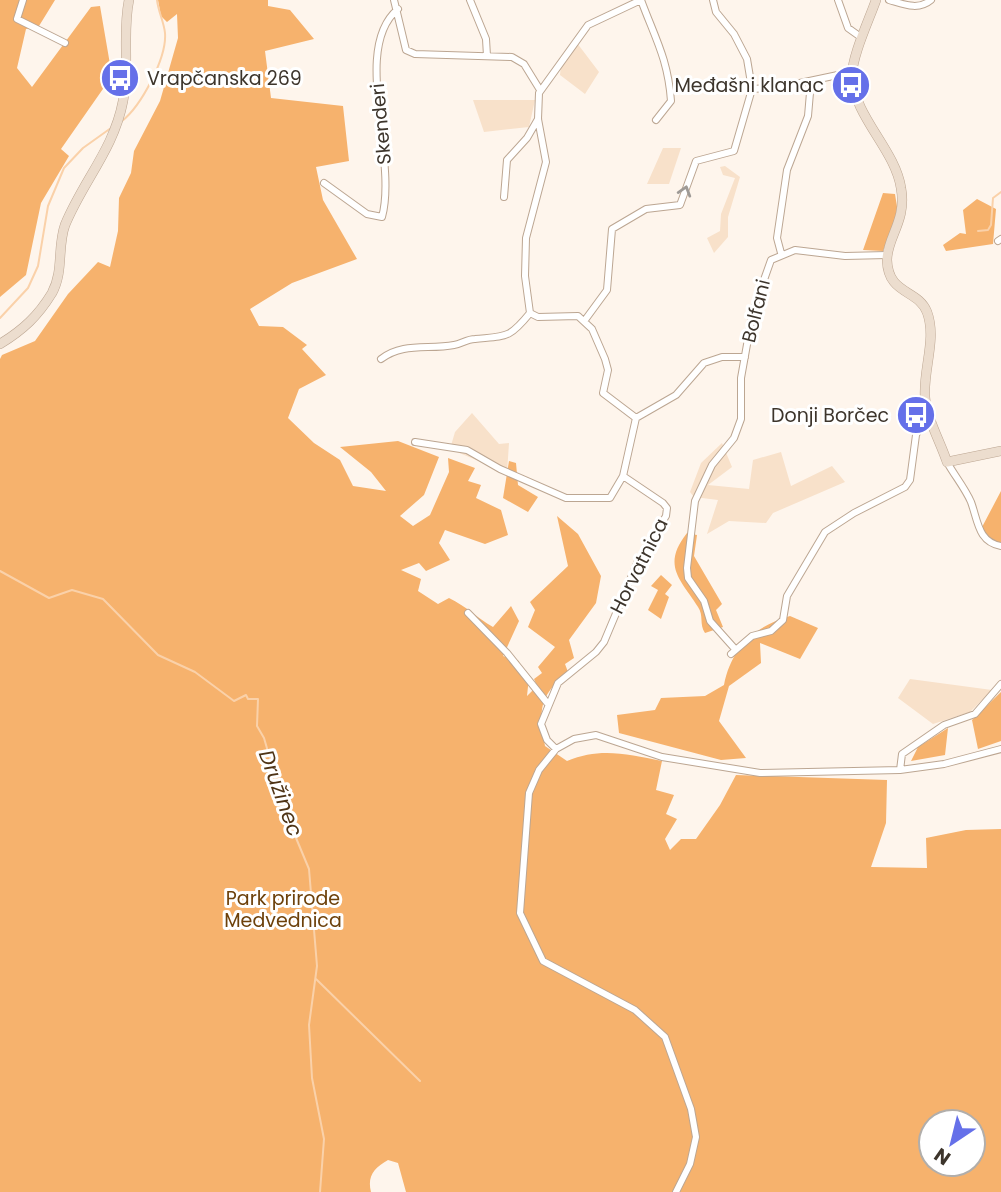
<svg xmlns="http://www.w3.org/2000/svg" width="1001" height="1192" viewBox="0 0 1001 1192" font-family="Poppins,sans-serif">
  <rect width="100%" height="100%" fill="#fef5ec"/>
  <path fill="#f8e1ca" d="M577 43 599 72 585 94 560 75 561 65Z
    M473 100H535L529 127 484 132Z
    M663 148H681L669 184H647Z
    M725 166 740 177 728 217V237L714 253 707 238 720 231 721 214 735 178 723 175 720 167Z
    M472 413 499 444 509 443 507 473 450 449 455 432Z
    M722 443 732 467 708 485 749 489 753 460 781 452 791 486 832 466 845 482 773 513 766 523 729 521 707 534 718 500 694 497 690 492 701 463Z
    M910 679 992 690 970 712 933 724 898 698Z"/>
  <path fill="#f6b26d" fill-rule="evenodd" d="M0 0H55L39 26 26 29 17 68 32 87 91 7 100 6 112 76 61 149 69 156 41 203 26 275 0 297Z
    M158 0H268V6L290 10 314 39 265 51 271 98 343 106 349 161 316 167 323 200 357 259 292 283 250 309 259 326 283 327 307 345 302 349 326 375 299 389 288 418 314 443 340 460 353 486 386 491 371 472 340 447 398 441 439 457 424 495 400 516 413 526 430 515 449 472 448 458 475 468 468 481 481 485 476 498 501 510 508 535 485 544 445 530 439 543 450 560 426 571 419 563 401 570 421 579 418 591 438 604 449 598C466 606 477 618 493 627L511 606 519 621 503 656 519 661 520 669 529 677 527 696 537 686 534 679 542 673 538 667 555 647 528 627 535 610 530 602 568 566 557 516 578 534 601 576 596 603 569 640 574 658 565 664 568 672C538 697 539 710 545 746L567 761C600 747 627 754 662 761L656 790 674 795 666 814 677 819 665 839 670 850 681 839H696L720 805 736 775 887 780 886 823 871 867 927 868 926 838 966 830 1001 829V1192H406L398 1163 388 1160C374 1168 367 1176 371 1192H0V359L2 355 35 341 68 294 98 262 110 267 118 231 119 198 131 173 134 151 160 101 178 38 177 14 167 22 161 16ZM931 1122H973V1164H931Z
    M883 193 895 194 898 213 883 251 863 250Z
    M977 199 996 209 993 244 946 251 943 245 960 233 966 234 963 210Z
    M509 461 516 463 518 485 538 497 528 512 503 498Z
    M1001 491V544L990 540 981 529Z
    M687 533 697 535 694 556 722 604 716 610 723 627 705 633C699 624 704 616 698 607 681 580 661 566 687 533Z
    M661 575 672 585 665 594 669 597 661 619 648 610 658 590 651 586Z
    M790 616 818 628 800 659 760 643 761 663 729 686 719 721 746 758 721 760 619 733 617 715 655 710 661 698 705 696 724 685C731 648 755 626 790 616Z
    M1001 692V741L978 749 972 720Z
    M948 728 945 755 911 761 918 747Z"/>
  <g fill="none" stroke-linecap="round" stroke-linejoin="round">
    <path stroke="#fad1a9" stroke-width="2" d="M122 121C141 106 167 58 165 33 164 22 158 11 157 0
      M978 231 988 230 991 225 993 198 1001 192
      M0 318 28 288 38 266 48 206 64 168 83 148 111 128
      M0 571 49 598 72 590 103 599 158 655 195 672 234 701 246 695 248 699H258L257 726 264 738 286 814 309 869 317 966 309 1025 312 1078 324 1139 320 1192
      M316 979 420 1081"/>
    <g stroke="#bca692" stroke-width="8">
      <path id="street" d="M23 0 17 19 65 43
        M394 0 406 50 415 54 512 57 524 64 540 90
        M470 0 486 39 487 56
        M838 0 848 28 862 38
        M889 0C903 4 918 11 931 0
        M752 89 781 87 852 72
        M324 183 367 214 382 217C398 159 351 48 398 9
        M504 197 507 160 527 138 538 119
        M998 241 1001 239
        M781 253 777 238 787 170 808 116 811 81
        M585 320 607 290 612 229 646 209 680 205 696 161 734 151 752 89 747 59 734 34 716 12 713 0
        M381 359C403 342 428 350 454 345 461 344 467 339 475 339 506 336 509 339 530 313
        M636 418 676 395 704 363 722 357H745
        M415 442 467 450 500 469 566 498H610L623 476 636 418 603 393 608 370 605 359 592 329 578 316 538 317 530 313 525 276 526 238 546 162 538 119 539 93 588 25 641 0C655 38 668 59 671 101L656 120
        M947 462C954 475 965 488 971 502 978 521 978 542 1001 546
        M468 613 507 653 548 704
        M735 649 710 621 704 601 688 578 687 568 695 501 712 465 734 438 741 419V378L753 311 771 260 795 250 845 256 887 255
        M731 654 752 636 771 631 783 620 787 596 825 532 854 513 905 487 910 480 916 435 928 411
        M556 749 547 740 541 724 558 683 596 652 604 642 638 561 666 516 667 508 663 503 623 476
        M900 770 902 754 944 725 975 714 1001 684
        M676 1192 690 1164 696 1137 691 1109 665 1037 635 1010 543 961 520 913 529 793 539 770 556 749 574 739 596 735 662 757 760 773 900 770 944 764 1001 749"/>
    </g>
    <g stroke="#bca692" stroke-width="10">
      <path id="secondary" d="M876 0C869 20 852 56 852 76 854 117 895 149 901 188 907 221 887 237 887 260 888 295 918 289 927 312 937 339 923 369 925 397 927 419 940 441 947 462L1001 451
        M0 344C23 330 38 316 52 293 64 271 57 247 65 225 83 181 114 149 123 101 130 68 122 33 129 0"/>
    </g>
    <use href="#street" stroke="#fff" stroke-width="6"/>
    <use href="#secondary" stroke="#ecddce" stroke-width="9"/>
  </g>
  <defs><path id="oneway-chevron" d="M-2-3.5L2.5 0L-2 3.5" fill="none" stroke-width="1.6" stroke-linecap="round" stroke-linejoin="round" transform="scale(1.75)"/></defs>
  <use stroke="#9e9a96" href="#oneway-chevron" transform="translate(685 191) rotate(-73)"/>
  <defs>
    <g id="bus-disc" transform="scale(2.0125)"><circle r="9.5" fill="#6570e9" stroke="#fff"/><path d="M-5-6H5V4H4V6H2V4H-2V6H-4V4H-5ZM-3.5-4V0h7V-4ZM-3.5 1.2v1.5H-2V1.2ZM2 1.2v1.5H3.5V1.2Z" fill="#fff"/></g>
  </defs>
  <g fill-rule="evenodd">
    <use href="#bus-disc" x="120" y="78"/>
    <use href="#bus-disc" x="851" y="85"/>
    <use href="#bus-disc" x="916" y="415"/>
  </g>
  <g text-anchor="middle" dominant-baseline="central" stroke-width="6" stroke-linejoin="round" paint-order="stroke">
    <g font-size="19" fill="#3d352c" stroke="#fff" text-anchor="end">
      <text x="147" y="78" text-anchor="start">Vrapčanska 269</text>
      <text x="824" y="85">Međašni klanac</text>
      <text x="889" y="415">Donji Borčec</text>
    </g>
    <g font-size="19" fill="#3d352c" stroke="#fff">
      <text transform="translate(381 124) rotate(-95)">Skenderi</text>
      <text transform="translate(756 311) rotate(-76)">Bolfani</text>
      <text transform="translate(639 566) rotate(-63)">Horvatnica</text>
    </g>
    <g font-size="19" fill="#6d410b" stroke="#fff">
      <text x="283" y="898">Park prirode<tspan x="283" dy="22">Medvednica</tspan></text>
    </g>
    <g font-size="21" font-style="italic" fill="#4f3416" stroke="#fff">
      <text transform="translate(281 793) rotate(70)">Družinec</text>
    </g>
  </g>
  <g transform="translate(952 1143) rotate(215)"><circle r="33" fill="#ffffff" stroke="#b1aeab" stroke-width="2"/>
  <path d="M0-5L12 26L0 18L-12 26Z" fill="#6570e9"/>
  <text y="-10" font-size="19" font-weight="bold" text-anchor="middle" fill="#3d352c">N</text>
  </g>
</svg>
